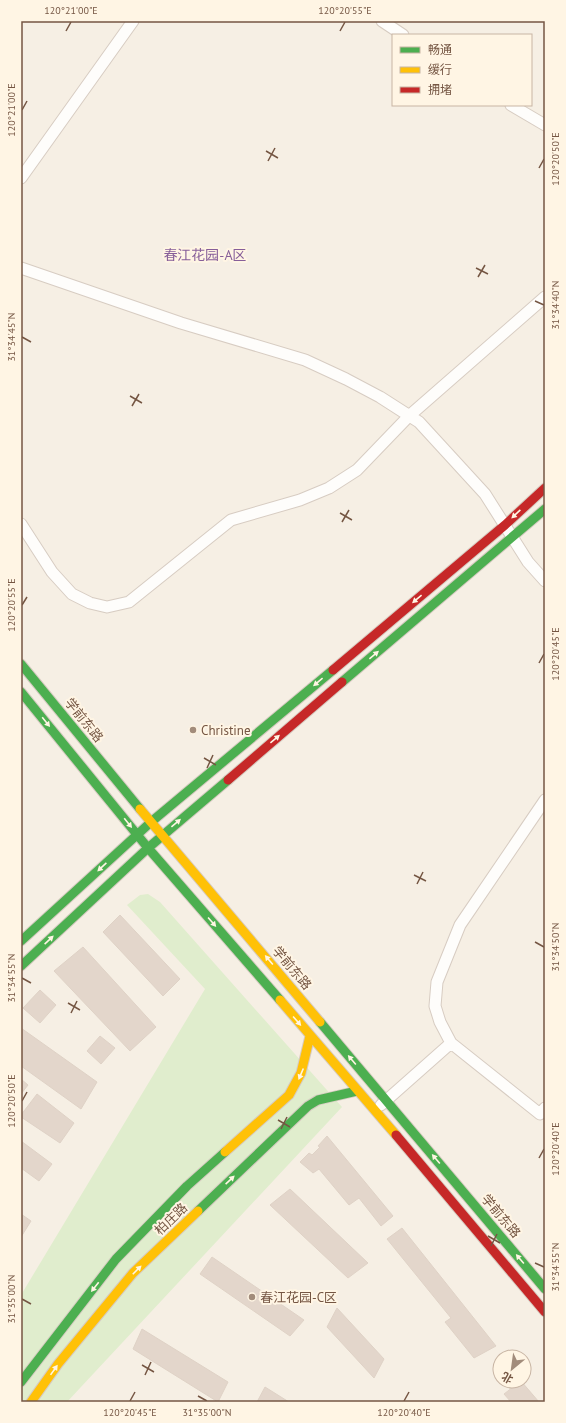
<svg xmlns="http://www.w3.org/2000/svg" width="566" height="1423" viewBox="0 0 566 1423" font-family="'PT Sans','Noto Sans SC',sans-serif">
  <rect width="100%" height="100%" fill="#f6efe4"/>
  <path fill="#e0edcd" d="M148 894 160 902 342 1107 67 1402H21V1295L205 989 127 905 140 895Z"/>
  <path fill="#e3d6cb" stroke="#dfd2c6" d="M120 915 180 979 163 996 103 932Z
    M83 947 156 1027 130 1051 54 971Z
    M40 990 56 1005 40 1023 23 1008Z
    M21 1028 97 1082 81 1109 21 1066Z
    M100 1036 115 1048 101 1064 87 1051Z
    M21 1079 28 1085 21 1094Z
    M37 1094 74 1123 60 1143 21 1117V1115Z
    M327 1136 393 1216 381 1226 359 1198 349 1205 319 1169 313 1173 300 1162 309 1153 312 1155 320 1147 318 1146Z
    M21 1141 52 1164 39 1181 21 1168Z
    M290 1189 368 1263 348 1278 270 1205Z
    M21 1214 31 1221 21 1237Z
    M402 1228 496 1346 474 1358 445 1322 451 1318 387 1239Z
    M212 1257 304 1320 290 1336 200 1274Z
    M337 1308 384 1359 374 1378 327 1327Z
    M142 1329 228 1382 218 1402 133 1349Z
    M521 1381 539 1402H511L504 1394Z
    M265 1387 289 1402H257Z"/>
  <g fill="none" stroke-linecap="round" stroke-linejoin="round">
    <g stroke="#d7ccc2" stroke-width="13">
      <path id="street" d="M382 21 403 35
        M511 105 545 125
        M21 178 133 21
        M21 268 181 323 305 360 346 379 380 397 419 422 485 494 528 562 545 581
        M21 524 52 572 72 594 90 603 107 607 129 602 231 520 300 500 329 488 357 470 409 416 545 297
        M545 800 460 925 437 982 435 1006 440 1022 451 1043 540 1114 545 1108
        M381 1105 451 1043"/>
    </g>
    <g stroke="#d6cbc1" stroke-width="11">
      <path id="fast" d="M21 664 140 809
        M342 682 545 509
        M21 692 148 848 280 1000
        M21 941 151 822 333 670
        M21 966 148 848 228 780
        M320 1022 545 1289
        M198 1211 308 1106 318 1100 357 1091
        M21 1382 116 1259 187 1186 225 1152"/>
    </g>
    <g stroke="#d6cbc1" stroke-width="11">
      <path id="slow" d="M140 809 320 1022
        M280 1000 396 1135
        M225 1152 289 1095 301 1073 310 1036
        M31 1402 58 1364 133 1273 198 1211"/>
    </g>
    <g stroke="#d6cbc1" stroke-width="11">
      <path id="jam" d="M333 670 505 525 545 488
        M228 780 342 682
        M396 1135 545 1312"/>
    </g>
    <use href="#street" stroke="#fefdfb" stroke-width="11"/>
    <use href="#fast" stroke="#4caf50" stroke-width="9"/>
    <use href="#slow" stroke="#ffc107" stroke-width="9"/>
    <use href="#jam" stroke="#c62828" stroke-width="9"/>
  </g>
  <defs><path id="oneway-solid" d="M-6-.8H1V-3.2L6.5 0L1 3.2V.8H-6Z"/></defs>
  <g fill="#fff5e4">
    <use href="#oneway-solid" transform="translate(516 514) rotate(137)"/>
    <use href="#oneway-solid" transform="translate(417 599) rotate(140)"/>
    <use href="#oneway-solid" transform="translate(374 655) rotate(-40)"/>
    <use href="#oneway-solid" transform="translate(318 682) rotate(140)"/>
    <use href="#oneway-solid" transform="translate(46 722) rotate(51)"/>
    <use href="#oneway-solid" transform="translate(275 739) rotate(-40)"/>
    <use href="#oneway-solid" transform="translate(128 823) rotate(51)"/>
    <use href="#oneway-solid" transform="translate(176 823) rotate(-40)"/>
    <use href="#oneway-solid" transform="translate(102 867) rotate(137)"/>
    <use href="#oneway-solid" transform="translate(212 922) rotate(49)"/>
    <use href="#oneway-solid" transform="translate(49 940) rotate(-43)"/>
    <use href="#oneway-solid" transform="translate(269 960) rotate(-130)"/>
    <use href="#oneway-solid" transform="translate(297 1021) rotate(49)"/>
    <use href="#oneway-solid" transform="translate(352 1060) rotate(-130)"/>
    <use href="#oneway-solid" transform="translate(301 1074) rotate(113)"/>
    <use href="#oneway-solid" transform="translate(436 1159) rotate(-130)"/>
    <use href="#oneway-solid" transform="translate(230 1180) rotate(-43)"/>
    <use href="#oneway-solid" transform="translate(520 1259) rotate(-130)"/>
    <use href="#oneway-solid" transform="translate(137 1270) rotate(-45)"/>
    <use href="#oneway-solid" transform="translate(95 1287) rotate(128)"/>
    <use href="#oneway-solid" transform="translate(54 1370) rotate(-55)"/>
  </g>
  <path fill="none" stroke="#755643" stroke-width="1.5" d="M66 31 71 22M340 31 345 22M22 110 27 101M266 151 278 158M268 161 275 148M539 168 544 159M476 268 488 274M478 277 485 265M535 301 544 305M22 337 31 342M130 396 142 403M132 406 139 394M340 513 352 520M342 522 349 510M22 605 27 597M539 663 544 654M204 758 216 765M207 768 213 755M414 875 426 881M417 884 423 872M535 942 544 947M22 978 31 983M68 1003 80 1010M71 1013 77 1001M22 1101 27 1092M278 1120 290 1127M281 1129 287 1117M539 1158 544 1149M488 1236 500 1243M491 1246 497 1234M535 1263 544 1267M22 1299 31 1304M142 1365 154 1372M145 1375 151 1362M198 1396 207 1401M130 1401 135 1392M404 1401 409 1392"/>
  <g fill="#a28c7b" stroke="#fff5e4" stroke-width="1.5">
    <circle cx="193" cy="730" r="4"/>
    <circle cx="252" cy="1297" r="4"/>
  </g>
  <g text-anchor="middle" dominant-baseline="central" stroke-width="4" stroke-linejoin="round" paint-order="stroke">
    <g font-size="13" fill="#755643" stroke="#fff5e4">
      <text transform="translate(84 720) rotate(51)">学前东路</text>
      <text transform="translate(292 968) rotate(50)">学前东路</text>
      <text transform="translate(501 1216) rotate(50)">学前东路</text>
      <text transform="translate(171 1219) rotate(-44)">柏庄路</text>
    </g>
    <g font-size="13" fill="#755643" stroke="#fff5e4" text-anchor="start">
      <text x="201" y="730">Christine</text>
      <text x="260" y="1297">春江花园-C区</text>
    </g>
    <g font-size="14" fill="#865e99" stroke="#fff5e4">
      <text x="205" y="255">春江花园-A区</text>
    </g>
  </g>
  <rect width="566" height="1423" fill="none" stroke="#fff5e4" stroke-width="44"/>
  <rect x="392" y="34" width="140" height="72" fill="#fff5e4" stroke="#c8b5a4"/>
  <rect x="400" y="47" width="20" height="6" fill="#4caf50" stroke="#c8b5a4"/>
  <text x="428" y="54" font-size="12" fill="#755643">畅通</text>
  <rect x="400" y="67" width="20" height="6" fill="#ffc107" stroke="#c8b5a4"/>
  <text x="428" y="74" font-size="12" fill="#755643">缓行</text>
  <rect x="400" y="87" width="20" height="6" fill="#c62828" stroke="#c8b5a4"/>
  <text x="428" y="94" font-size="12" fill="#755643">拥堵</text>
  <g transform="translate(512 1369) rotate(209)"><circle r="19" fill="#fff5e4" stroke="#c8b5a4"/>
  <path d="M0-3L7 15L0 10L-7 15Z" fill="#a28c7b"/>
  <text y="-6" font-size="11" font-weight="bold" text-anchor="middle" fill="#755643">北</text>
  </g>
  <rect x="22" y="22" width="522" height="1379" fill="none" stroke="#755643" stroke-width="1.5"/>
  <g font-size="10" text-anchor="middle" fill="#755643">
    <text x="71" y="14">120°21'00"E</text>
    <text x="345" y="14">120°20'55"E</text>
    <text transform="translate(11 110) rotate(-90)" y="4">120°21'00"E</text>
    <text transform="translate(555 159) rotate(-90)" y="4">120°20'50"E</text>
    <text transform="translate(555 305) rotate(-90)" y="4">31°34'40"N</text>
    <text transform="translate(11 337) rotate(-90)" y="4">31°34'45"N</text>
    <text transform="translate(11 605) rotate(-90)" y="4">120°20'55"E</text>
    <text transform="translate(555 654) rotate(-90)" y="4">120°20'45"E</text>
    <text transform="translate(555 947) rotate(-90)" y="4">31°34'50"N</text>
    <text transform="translate(11 978) rotate(-90)" y="4">31°34'55"N</text>
    <text transform="translate(11 1101) rotate(-90)" y="4">120°20'50"E</text>
    <text transform="translate(555 1149) rotate(-90)" y="4">120°20'40"E</text>
    <text transform="translate(555 1267) rotate(-90)" y="4">31°34'55"N</text>
    <text transform="translate(11 1299) rotate(-90)" y="4">31°35'00"N</text>
    <text x="130" y="1416">120°20'45"E</text>
    <text x="207" y="1416">31°35'00"N</text>
    <text x="404" y="1416">120°20'40"E</text>
  </g>
</svg>
